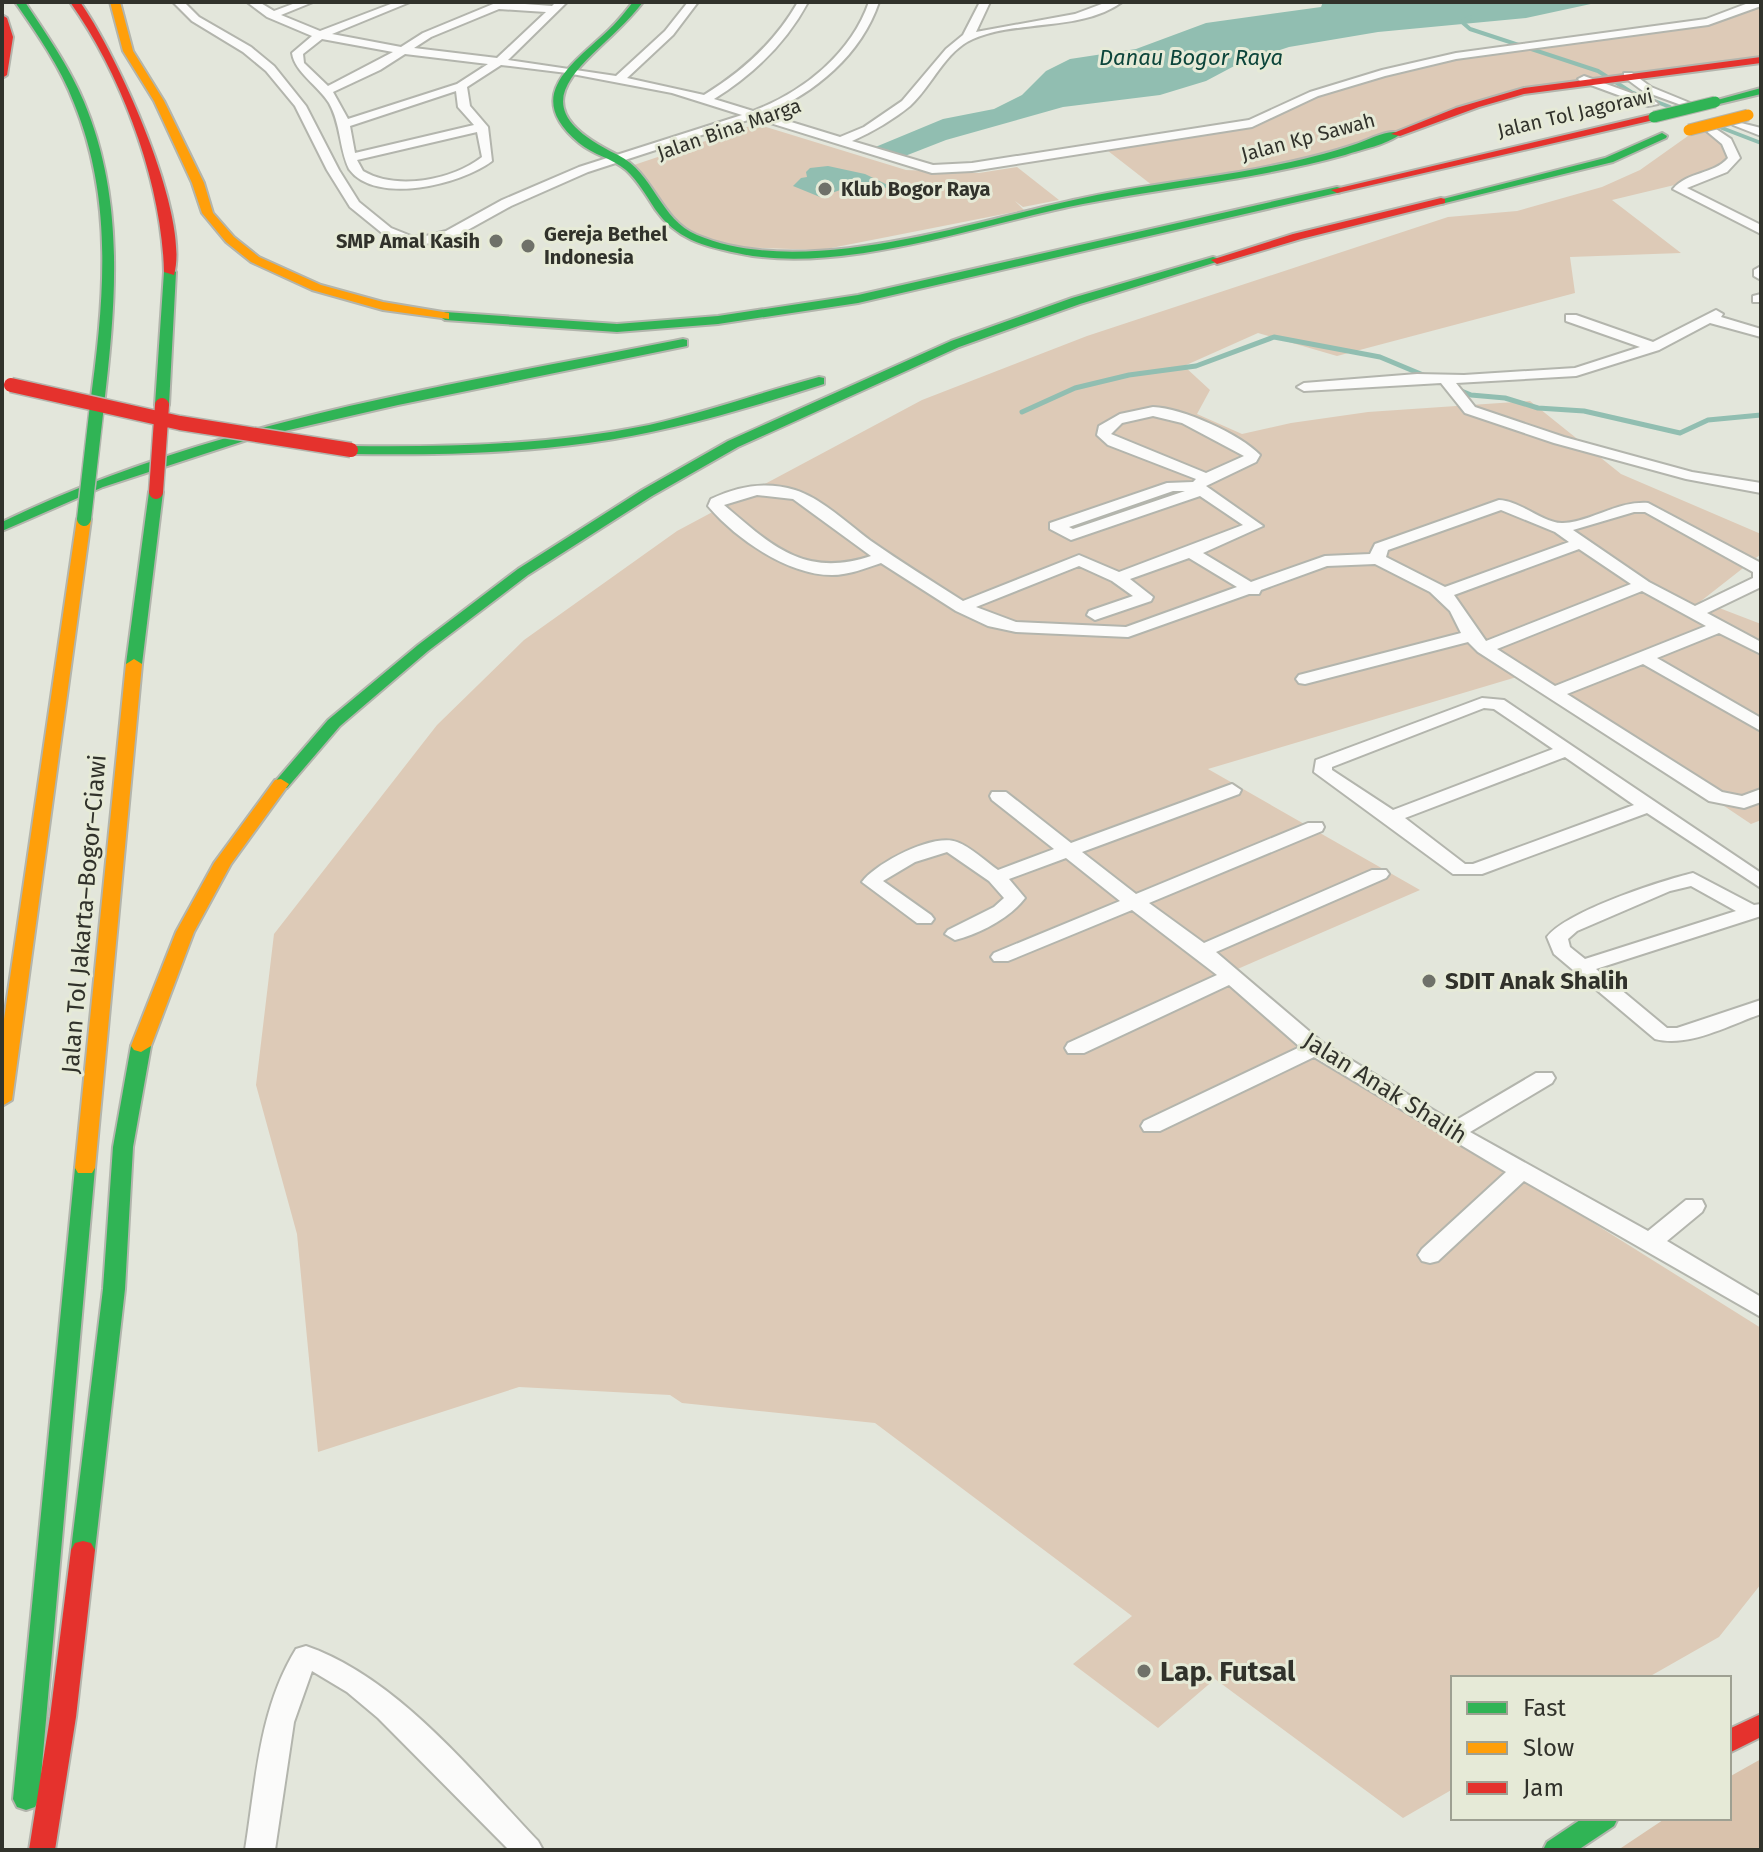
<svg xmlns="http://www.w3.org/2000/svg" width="1763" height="1852" viewBox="0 0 1763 1852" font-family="'Fira Sans',sans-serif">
  <rect width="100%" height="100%" fill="#e3e6db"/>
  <path fill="#ddcab7" d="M1761 2V60L1540 88 1310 163 1157 189 1103 147 1252 123 1314 94 1423 63 1688 25Z
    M756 124 906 170 979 173 1017 167 1059 200 1023 207 1015 201 1024 210 821 250 734 247 688 233 631 166Z
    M1702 126 1715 133 1733 159 1687 182 1612 200 1681 253 1570 257 1575 293 1337 356 1258 333 1184 366 1210 390 1197 414 1242 434 1291 423 1368 412 1530 401 1621 474 1761 534V554L1701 601 1761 624V820L1751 824 1527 674 1208 769 1420 890 1233 971 1266 1018 1761 1328V1584L1719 1637 1647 1678H1453V1789L1403 1818 1215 1679 1158 1728 1073 1664 1132 1616 875 1423 682 1403 670 1395 519 1387 318 1452 297 1234 256 1085 274 934 437 725 524 640 677 531 922 400 1087 336 1448 217 1517 211 1602 187 1640 170Z"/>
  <path fill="#d9c2ac" d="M1761 1759V1850H1618L1666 1818H1729V1777Z"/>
  <path fill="#91beb1" d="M1323 2H1600L1526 18 1378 32 1289 47 1238 64 1206 81 1160 95 1063 107 946 140 905 156 873 148 943 119 994 109 1022 95 1046 71 1070 59 1136 49 1206 23 1321 7Z
    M828 166 865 174 892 187 875 189 852 186 820 197 793 186 801 178 807 177 806 172 810 168Z"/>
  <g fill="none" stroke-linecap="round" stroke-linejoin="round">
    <path stroke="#91beb1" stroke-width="4" d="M1470 17 1462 22 1470 29 1598 71 1631 92 1670 107
      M1722 128 1761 143"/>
    <path stroke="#91beb1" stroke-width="5" d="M1022 412 1075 388 1129 375 1196 366 1274 337 1380 357 1471 395 1505 398 1538 408 1584 411 1680 433 1708 420 1761 415"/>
    <g stroke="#b3b5ad" stroke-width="4">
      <path id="street" d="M173 2H184L199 17 251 47 274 66 306 106 339 170 359 202 391 228 411 236 422 237 446 231 502 200 579 167 742 115 672 93 567 73 501 65 467 87 470 106 488 127 492 161C462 184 376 206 349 169 339 148 341 124 329 103 318 85 295 73 292 53L312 36 267 17 247 2H259L274 11 298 2H313L281 15 320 31 396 2H410L332 34 401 47 423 33 498 2 552 6 556 2H567L508 60 616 76 665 31 688 2H698L673 35 627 78 704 95C743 71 775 42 798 2H808C786 43 754 74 714 99L753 111C803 92 851 54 869 2H879C861 55 815 93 765 114L840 137 864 127 902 101 946 49 963 35 980 2H990L976 32 1075 14 1107 2H1122C1080 32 1020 19 973 39 945 51 932 86 910 106 893 120 872 132 852 141L933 165 972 163 1249 120 1310 92 1382 70 1456 53 1706 19 1751 2H1761V6L1708 25 1456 59 1385 76 1318 96 1252 127 972 171 932 173 754 118 588 172 511 206 455 237 422 245 408 243 382 233 350 207 327 170 295 106 266 71 243 52 192 21ZM499 9 546 12 497 58 414 48 431 37ZM322 39 393 52 328 86 304 63 303 54ZM405 54 488 64 457 84 348 119 333 92 380 70ZM456 91 458 107 474 125 355 153 350 126ZM477 132 482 157C452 180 397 191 363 171L357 160Z
        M1624 73H1632L1651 87 1690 103 1684 106 1643 91 1624 77Z
        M1584 76 1656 102 1658 104 1648 106 1580 81 1578 79Z
        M1733 121 1761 128V136L1733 125Z
        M1710 125 1731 139 1740 158 1727 172 1687 188 1761 225V234L1673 189C1688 171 1713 175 1728 158L1722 144 1704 129Z
        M1761 266V280L1754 276V270Z
        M1761 294V302H1753V296Z
        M1716 310 1723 314 1721 317 1761 329V337L1710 323 1659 350 1576 376 1456 383 1475 407 1564 437 1692 472 1761 483V493L1686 479 1554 443 1465 413 1441 383 1304 391 1297 387 1304 383 1417 374 1464 375 1575 368 1640 347 1566 321V315H1576L1653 342Z
        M1153 407C1182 408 1240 434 1260 455L1256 462 1206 486 1263 526 1203 553 1251 582 1325 556 1370 554 1375 544 1499 500C1521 501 1544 524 1563 523 1591 522 1616 501 1648 503L1761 563V587L1707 613 1761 642V654L1719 633 1657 658 1761 718V731L1643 664 1567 694 1722 792 1742 796 1761 789V802L1744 808 1709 801 1478 652 1468 642 1305 684 1299 683 1296 679 1299 675 1461 633 1450 611 1430 592 1375 564 1327 566 1261 590 1259 594H1249L1128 637 1016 632 988 626 956 611 881 563C866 568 849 575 832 575 788 575 736 539 708 506L711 499C738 486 766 481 795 490 821 498 848 524 871 541 901 562 932 581 963 601L1079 555 1119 572 1243 525 1200 496 1071 540 1050 529V523L1167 483 1193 482 1196 479 1108 445 1097 435 1099 426 1120 414ZM1153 416 1182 423 1244 456 1206 473 1111 434 1122 423ZM1173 491H1185L1073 529 1069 527ZM757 495 793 499 871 556C805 578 772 546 724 505ZM1501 510 1555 532 1569 542 1445 587 1386 557 1388 550ZM1634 512H1645L1753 572V578L1695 606 1649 582 1573 530ZM1579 549 1631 584 1486 641 1454 595ZM1189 558 1237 587 1126 627 1016 622 976 607 1079 566 1112 581 1133 596 1089 611 1087 615 1095 620 1151 601 1153 597 1130 579ZM1642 591 1706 626 1555 686 1497 649Z
        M1482 698 1504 700 1761 873V888L1647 813 1482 874H1453L1314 772 1316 760ZM1484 708 1494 709 1553 749 1393 810 1332 770V767ZM1565 757 1634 805 1473 864H1465L1405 818Z
        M1232 784 1241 790 1239 794 1082 852 1136 894 1308 823H1322L1324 827 1322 831 1149 903 1204 943 1372 870H1386L1389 874 1386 878 1216 952 1323 1043 1453 1122 1536 1073H1552L1555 1078 1552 1083 1470 1132 1648 1231 1686 1200H1702L1705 1206 1702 1212 1667 1241 1761 1297V1317L1524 1181 1438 1261 1430 1263 1422 1261 1418 1255 1422 1249 1506 1172 1314 1057 1160 1131H1144L1141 1126 1144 1121 1300 1047 1229 985 1084 1053H1068L1065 1048 1068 1043 1217 975 1132 910 1008 961H994L991 957 994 953 1120 901 1066 858 1009 879 1025 898C1010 918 979 934 955 940L945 934 948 930 994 907 1004 898 989 881 947 852 915 862 883 881 931 915 934 919 931 923H917L862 882C876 863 933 833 957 842 971 847 985 861 998 870L1054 849 992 800 990 796 992 792H1006L1071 843Z
        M1693 873 1754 905 1761 904V916L1596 969 1667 1028H1677L1761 1000V1014C1729 1025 1689 1048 1655 1039L1554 954 1547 937C1567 911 1660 881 1693 873ZM1691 886 1736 911 1585 959 1570 947 1568 939 1577 931 1670 891Z
        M306 1646C397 1677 473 1773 538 1841L543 1850H509L378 1718 347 1692 312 1671 294 1722 275 1850H245C256 1781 259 1709 296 1649Z"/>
    </g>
    <g stroke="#b3b5ad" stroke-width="4">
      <path id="fast" d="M15 2H25C46 34 69 66 84 102 125 200 116 302 104 405L97 409 90 405C104 302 114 201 74 103 60 66 37 34 15 2Z
        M633 2H643C599 61 502 99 618 155 654 173 660 220 697 235 803 280 970 222 1078 199 1131 187 1185 181 1239 172 1278 165 1318 157 1356 144 1369 140 1391 127 1401 134 1386 145 1363 149 1345 155 1259 179 1170 187 1083 204 981 224 839 276 737 253 703 246 676 239 655 209 646 195 638 181 626 170 612 158 593 155 579 143 527 100 564 70 600 38 613 27 623 15 633 2Z
        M1761 88V94L1715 105 1710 102Z
        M1662 133 1667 136 1666 138 1613 162 1441 204 1435 201 1605 158Z
        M1337 187 1341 188V192L858 303 718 324 617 332 445 320 439 316 445 312 617 324 718 316 858 295Z
        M1213 257 1223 260 1080 304 959 347 738 447 652 496 528 575 428 651 340 726 287 788H275L273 784 328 720 418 645 518 569 642 490 728 441 951 341 1072 298Z
        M170 268 176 272 169 405 162 409 155 405 164 272Z
        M683 339 687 340V346L398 405 250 439 103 487 2 531V522C215 419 453 385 683 339Z
        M819 377 824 378V384C746 409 669 432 588 443 509 454 430 455 351 454L344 450 351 446C450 447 551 445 649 425 707 412 762 392 819 377Z
        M156 488 163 492 142 664 134 669 126 664 149 492Z
        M141 1040 151 1046 133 1147 125 1289 95 1550 91 1557 83 1559 75 1557 71 1550 103 1289 113 1147 131 1046Z
        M85 1161 92 1163 95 1168 39 1799 35 1807 26 1810 17 1807 13 1799 75 1168 78 1163Z
        M1583 1818H1618L1614 1826 1578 1850H1543L1547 1842Z"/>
    </g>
    <g stroke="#b3b5ad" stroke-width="4">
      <path id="slow" d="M110 2H120L133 51 164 101 204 183 213 213 234 237 259 257 321 285 383 302 449 313V319L383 310 312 290 251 262 226 242 202 213 192 183 154 101 123 51Z
        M84 515 91 519 12 1100 2 1106V1033L77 519Z
        M134 659 142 664 95 1168 92 1173H78L75 1168 126 664Z
        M281 779 289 784 231 864 194 932 151 1046 141 1052 134 1050 131 1046 176 932 214 863 275 780Z"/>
    </g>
    <g stroke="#b3b5ad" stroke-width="4">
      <path id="jam" d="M70 2H80C116 52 191 215 174 275L164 272C162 183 122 75 70 2Z
        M2 15 7 18 13 37 7 75 2 78Z
        M1761 57V63L1524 94 1479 107 1400 136 1391 134 1456 108 1524 88Z
        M1654 114 1658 115V119L1337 193 1331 190Z
        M1441 198 1445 199V203L1301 239 1217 264 1211 260 1293 234Z
        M83 1541 91 1543 95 1550 76 1717 55 1850H29L50 1717 71 1550 75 1543Z
        M1761 1714V1737L1729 1753V1729Z"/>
    </g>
    <use href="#street" fill="#fbfbfa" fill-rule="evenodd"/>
    <use href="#fast" fill="#30b455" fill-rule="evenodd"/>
    <use href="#slow" fill="#ff9f0a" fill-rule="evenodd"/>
    <use href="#jam" fill="#e5322d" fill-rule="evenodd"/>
    <g stroke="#b3b5ad" stroke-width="13" stroke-linecap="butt">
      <path id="fast-bridge-far1" d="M1654 117 1715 102"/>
    </g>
    <g stroke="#b3b5ad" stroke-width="17" stroke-linecap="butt">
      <path id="fast-bridge" d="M84 519 97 405"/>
    </g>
    <g stroke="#b3b5ad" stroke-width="13" stroke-linecap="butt">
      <path id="slow-bridge" d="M1689 130 1748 115"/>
    </g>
    <g stroke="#b3b5ad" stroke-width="17" stroke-linecap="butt">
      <path id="jam-bridge" d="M11 385 180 423 351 450
        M156 492 162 405"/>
    </g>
    <use href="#fast-bridge-far1" stroke="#30b455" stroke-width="11"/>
    <use href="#fast-bridge" stroke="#30b455" stroke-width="14"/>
    <use href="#slow-bridge" stroke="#ff9f0a" stroke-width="11"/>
    <use href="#jam-bridge" stroke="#e5322d" stroke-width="14"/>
  </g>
  <g fill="#6f7169" stroke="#e6ead7" stroke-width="3">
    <circle cx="825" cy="189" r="8"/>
    <circle cx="496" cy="241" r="8"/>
    <circle cx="528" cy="246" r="8"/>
    <circle cx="1429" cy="981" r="8"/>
    <circle cx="1144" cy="1671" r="8"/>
  </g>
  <g text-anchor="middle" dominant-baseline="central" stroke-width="6" stroke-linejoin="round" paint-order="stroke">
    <g font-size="20" fill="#31322b" stroke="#e6ead7">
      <text transform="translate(1575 113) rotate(-13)">Jalan Tol Jagorawi</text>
      <text transform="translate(729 129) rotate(-19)">Jalan Bina Marga</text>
      <text transform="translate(1308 137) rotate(-15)">Jalan Kp Sawah</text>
    </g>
    <g font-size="20" font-weight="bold" fill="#31322b" stroke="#e6ead7" text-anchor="start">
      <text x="841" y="189">Klub Bogor Raya</text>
      <text x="544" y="234">Gereja Bethel<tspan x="544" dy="23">Indonesia</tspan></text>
      <text x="480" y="241" text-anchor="end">SMP Amal Kasih</text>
    </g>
    <g font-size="22" font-style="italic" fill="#0c453b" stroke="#e6ead7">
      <text x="1191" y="57">Danau Bogor Raya</text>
    </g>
    <g font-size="24" fill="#31322b" stroke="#e6ead7">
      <text transform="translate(84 914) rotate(-85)">Jalan Tol Jakarta–Bogor–Ciawi</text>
      <text transform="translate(1385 1088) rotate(32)">Jalan Anak Shalih</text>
    </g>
    <g font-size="24" font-weight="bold" fill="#31322b" stroke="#e6ead7" text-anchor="start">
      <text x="1445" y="981">SDIT Anak Shalih</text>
    </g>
    <g font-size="28" font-weight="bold" fill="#31322b" stroke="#e6ead7" text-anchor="start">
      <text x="1160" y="1671">Lap. Futsal</text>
    </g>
  </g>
  <rect width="1763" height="1852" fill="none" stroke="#31322b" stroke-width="8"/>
  <rect x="1451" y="1676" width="280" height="144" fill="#e6ead7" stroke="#9ea092" stroke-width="2"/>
  <rect x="1467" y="1702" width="40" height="12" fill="#30b455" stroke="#9ea092" stroke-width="2"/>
  <text x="1523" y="1716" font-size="24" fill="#31322b">Fast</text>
  <rect x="1467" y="1742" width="40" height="12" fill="#ff9f0a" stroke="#9ea092" stroke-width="2"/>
  <text x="1523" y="1756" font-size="24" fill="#31322b">Slow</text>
  <rect x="1467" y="1782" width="40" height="12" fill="#e5322d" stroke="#9ea092" stroke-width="2"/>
  <text x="1523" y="1796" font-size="24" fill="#31322b">Jam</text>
</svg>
